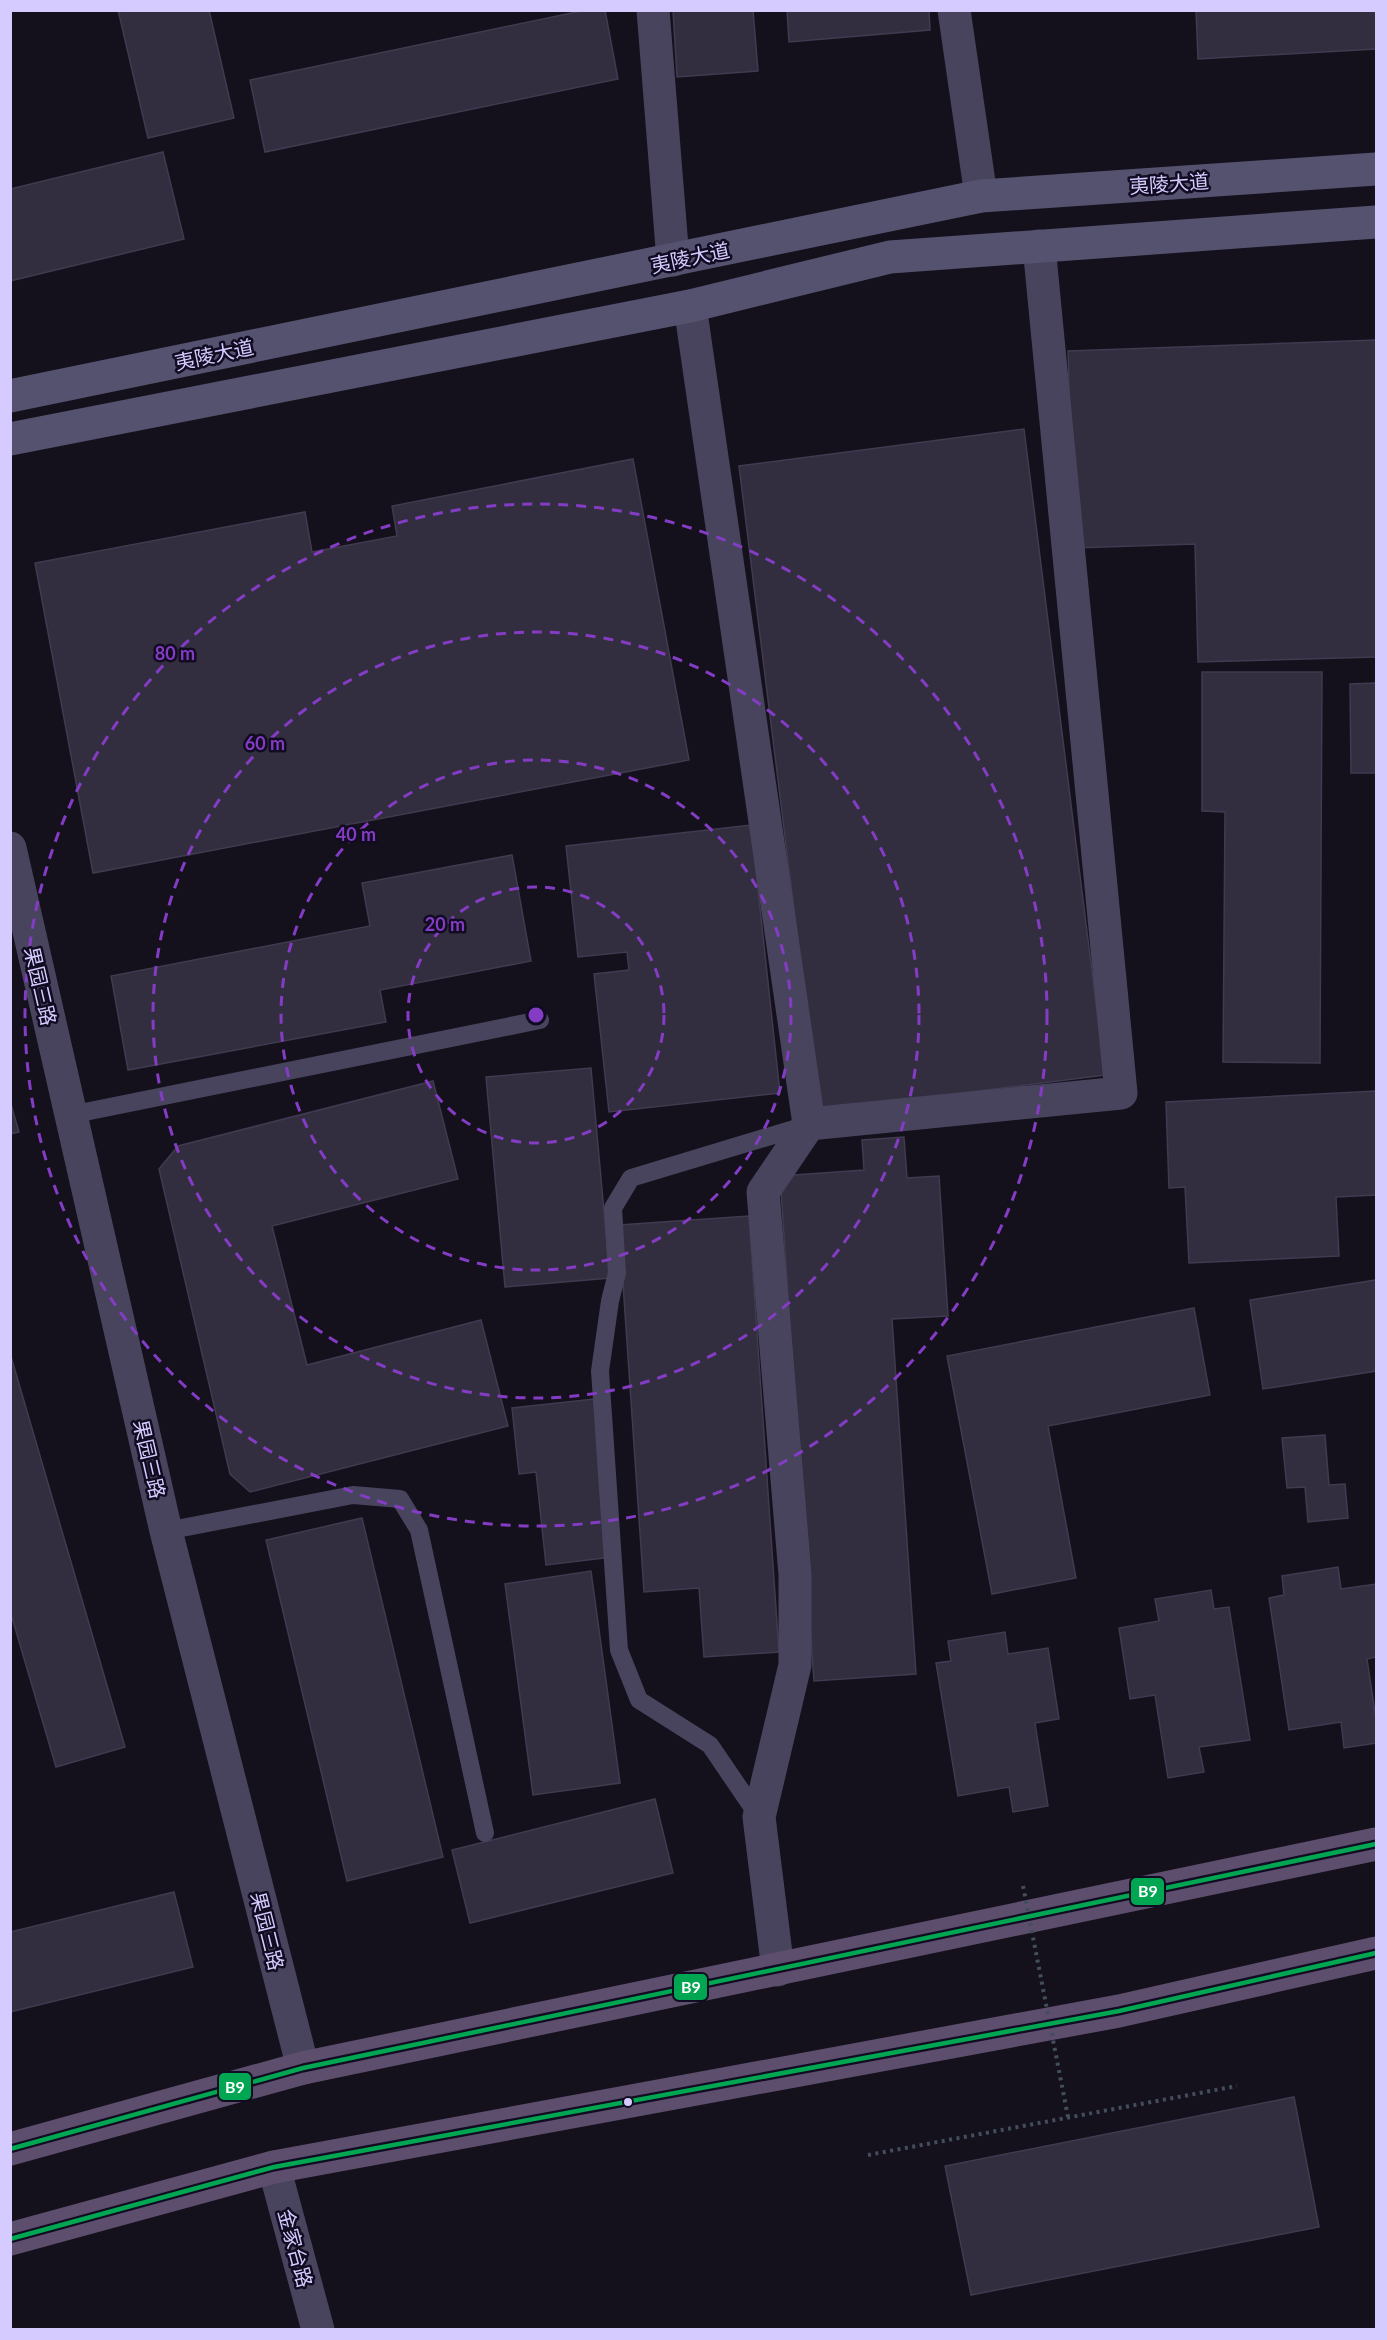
<svg xmlns="http://www.w3.org/2000/svg" width="1387" height="2340" viewBox="0 0 1387 2340" font-family="Lato,'Noto Sans SC',sans-serif">
  <rect width="100%" height="100%" fill="#14111c"/>
  <path fill="#322e3f" stroke="#413a50" stroke-width="1.5" d="M118 10H209L234 118 148 138Z
    M586 10H605L618 79 265 152 250 80Z
    M673 10H753L758 71 677 77Z
    M787 10H929L930 30 789 42Z
    M1196 10H1376V49L1198 59Z
    M163 152 184 239 10 281V189Z
    M1376 340V657L1198 662 1195 544 1074 548 1068 351Z
    M1024 429 1105 1075 819 1111 739 466Z
    M633 459 689 760 93 873 35 563 305 512 312 552 397 536 392 506Z
    M1202 672H1322L1320 1063 1223 1062 1225 812 1202 811Z
    M1376 683V773H1351L1350 684Z
    M751 825 780 1093 609 1112 594 974 629 970 627 952 578 957 566 846Z
    M512 855 531 961 380 990 386 1022 128 1070 111 976 370 926 362 883Z
    M591 1068 610 1278 505 1287 486 1077Z
    M433 1081 458 1179 272 1226 307 1365 481 1320 508 1426 250 1492 230 1474 159 1169 178 1146Z
    M1376 1091V1195L1336 1197 1339 1256 1189 1263 1185 1187 1169 1188 1166 1102Z
    M10 1101 19 1132 10 1134Z
    M904 1137 907 1178 939 1176 948 1316 892 1319 916 1674 814 1681 780 1176 864 1170 862 1140Z
    M749 1216 779 1652 704 1657 699 1588 644 1592 619 1225Z
    M1376 1280V1371L1263 1389 1250 1300Z
    M1194 1308 1210 1395 1048 1426 1076 1578 992 1594 947 1356Z
    M10 1353 125 1747 56 1767 10 1611Z
    M594 1399 612 1557 546 1565 536 1472 519 1474 512 1408Z
    M1325 1435 1329 1485 1345 1484 1348 1518 1308 1522 1305 1487 1287 1488 1282 1438Z
    M362 1518 443 1857 347 1881 266 1540Z
    M1338 1567 1341 1589 1376 1584V1657L1367 1659 1376 1719V1743L1344 1748 1341 1722 1289 1730 1269 1598 1284 1595 1282 1576Z
    M591 1571 620 1783 533 1795 505 1584Z
    M1211 1590 1214 1609 1229 1607 1250 1740 1199 1747 1204 1772 1168 1778 1155 1695 1130 1699 1119 1628 1159 1621 1155 1599Z
    M1005 1632 1008 1654 1048 1648 1059 1719 1035 1723 1048 1806 1013 1812 1009 1787 958 1796 936 1663 951 1661 948 1641Z
    M655 1799 673 1873 470 1923 452 1850Z
    M174 1892 193 1967 10 2012V1932Z
    M1294 2097 1319 2227 971 2295 945 2166Z"/>
  <g fill="none" stroke-linecap="round" stroke-linejoin="round">
    <path stroke="#434e5d" stroke-width="4" stroke-dasharray="3 4.5" stroke-linecap="butt" d="M868 2155 1237 2086"/>
    <path stroke="#48445d" stroke-width="18" d="M70 1115 540 1020
      M166 1531 353 1495 400 1499 419 1530 485 1833
      M759 1817 710 1745 639 1700 619 1650 600 1371 610 1301 617 1273 613 1208 631 1178 807 1125"/>
    <path stroke="#48445d" stroke-width="33" d="M653 10 673 260
      M954 10 981 196
      M690 306 809 1124
      M778 1970 759 1817 795 1665V1575L763 1192 809 1124 1121 1093 1039 246
      M274 2167 318 2330"/>
    <path stroke="#48445d" stroke-width="33" d="M10 848 166 1531 303 2068"/>
    <path stroke="#555270" stroke-width="33" d="M10 396 981 196 1376 169
      M10 439 690 306 890 257 1376 222"/>
    <path stroke="#5e4e6e" stroke-width="33" d="M10 2149 303 2068 1376 1844
      M10 2239 274 2167 1119 2011 1376 1953"/>
    <path stroke="#434e5d" stroke-width="4" stroke-dasharray="3 4.5" stroke-linecap="butt" d="M1023 1886 1068 2117"/>
    <g stroke="#110c21" stroke-width="9">
      <path id="bus-1" d="M10 2149 303 2068 1376 1844
        M10 2239 274 2167 1119 2011 1376 1953"/>
    </g>
    <use href="#bus-1" stroke="#00a651" stroke-width="4.5"/>
  </g>
  <g fill="none" stroke="#843cc5" stroke-width="3" stroke-dasharray="10 8">
    <circle cx="536" cy="1015" r="128"/>
    <circle cx="536" cy="1015" r="255"/>
    <circle cx="536" cy="1015" r="383"/>
    <circle cx="536" cy="1015" r="511"/>
  </g>
  <circle fill="#d6cbff" stroke="#110c21" stroke-width="2" cx="628" cy="2102" r="5"/>
  <g text-anchor="middle" dominant-baseline="central" stroke-width="5" stroke-linejoin="round" paint-order="stroke">
    <g font-size="20" fill="#d6cbff" stroke="#110c21">
      <text transform="translate(1169 183) rotate(-4)">夷陵大道</text>
      <text transform="translate(690 257) rotate(-12)">夷陵大道</text>
      <text transform="translate(214 354) rotate(-12)">夷陵大道</text>
      <text transform="translate(41 986) rotate(77)">果园三路</text>
      <text transform="translate(150 1459) rotate(77)">果园三路</text>
      <text transform="translate(268 1931) rotate(76)">果园三路</text>
      <text transform="translate(296 2248) rotate(75)">金家台路</text>
    </g>
  </g>
  <circle cx="536" cy="1015" r="9" fill="#843cc5" stroke="#110c21" stroke-width="3"/>
  <g font-size="18" text-anchor="middle" font-weight="bold" fill="#843cc5" stroke="#110c21" stroke-width="5" stroke-linejoin="round" paint-order="stroke">
    <text x="175" y="660">80 m</text>
    <text x="265" y="750">60 m</text>
    <text x="356" y="841">40 m</text>
    <text x="445" y="931">20 m</text>
  </g>
  <g stroke="#110c21" stroke-width="2">
    <rect x="1130" y="1877" width="35" height="29" rx="6" fill="#00a651"/>
    <rect x="673" y="1973" width="35" height="28" rx="6" fill="#00a651"/>
    <rect x="218" y="2072" width="34" height="29" rx="6" fill="#00a651"/>
  </g>
  <g font-size="16" text-anchor="middle" font-weight="bold" fill="#fff">
    <text x="1148" y="1897">B9</text>
    <text x="691" y="1993">B9</text>
    <text x="235" y="2093">B9</text>
  </g>
  <rect width="1387" height="2340" fill="none" stroke="#d6cbff" stroke-width="24"/>
</svg>
